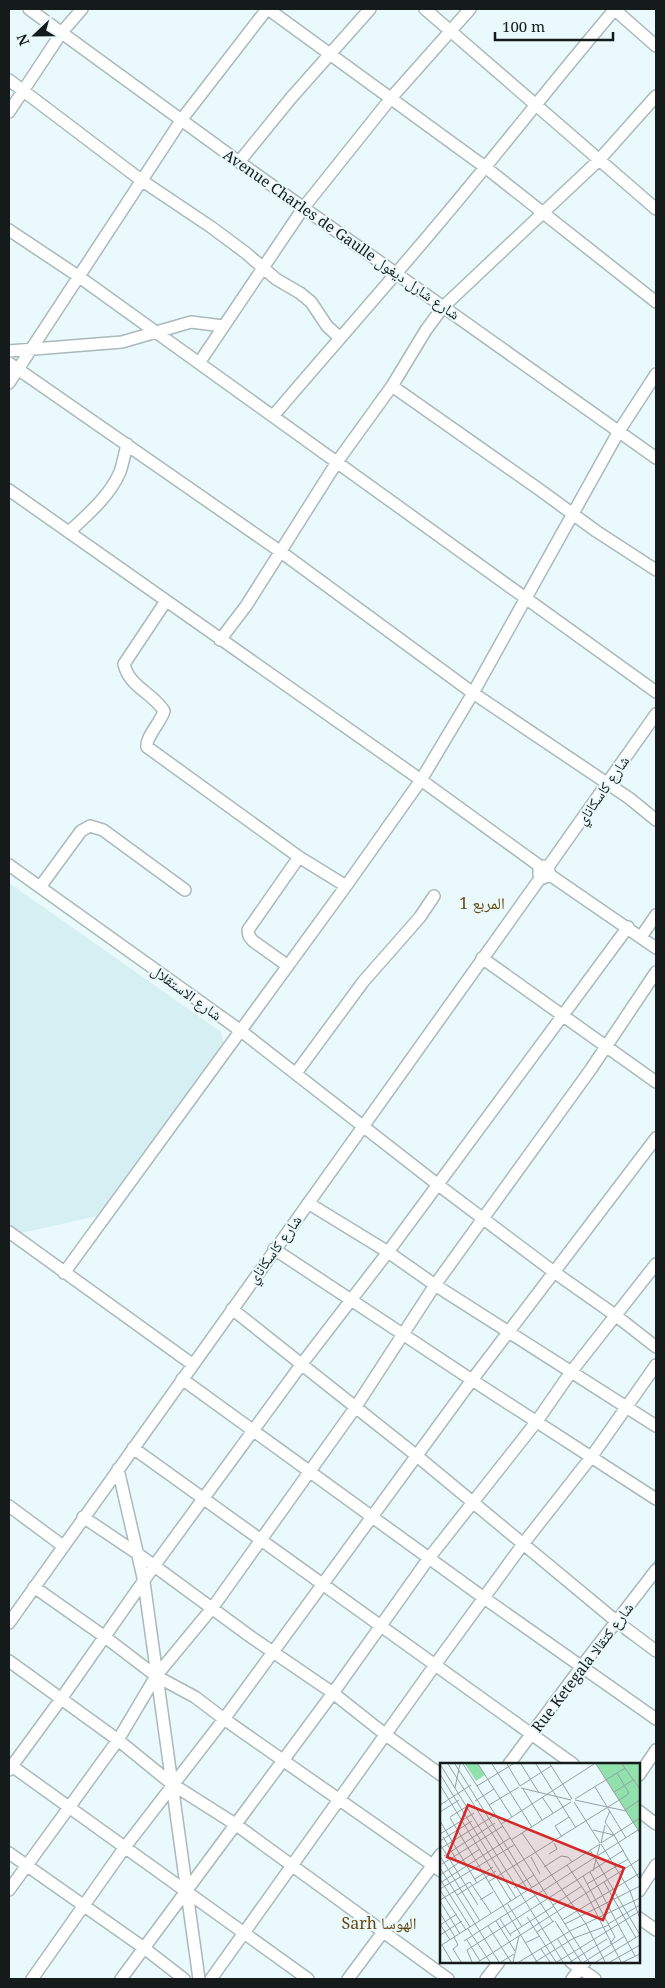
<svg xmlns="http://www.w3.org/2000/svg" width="665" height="1988" viewBox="0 0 665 1988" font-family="'Noto Serif','Noto Naskh Arabic',serif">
  <rect width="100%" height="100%" fill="#eafafc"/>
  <path fill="#d6eff2" d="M9 883 221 1032 224 1044 98 1216 21 1233 9 1224Z"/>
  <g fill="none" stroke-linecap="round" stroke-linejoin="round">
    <path stroke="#a0c5f3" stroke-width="2.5" d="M651 1568 656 1561
      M623 1634 638 1644"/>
    <g stroke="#aab9bb" stroke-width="14">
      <path id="minor" d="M29 9 239 162 656 458
        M268 9 485 167 656 302
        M425 9 656 209
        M614 9 656 46
        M9 80 141 180 211 227 246 253 276 279 300 293 311 302 327 326 340 338
        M9 112 62 32 82 9
        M239 162 291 98 370 9
        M9 230 78 276 656 692
        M9 351 122 342 191 322 223 326
        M9 363 281 552 473 693 629 798 656 820
        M199 363 304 207 391 98 470 9
        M9 383 182 119 267 9
        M392 386 540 490 596 531 656 570
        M273 416C330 349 388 284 444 217 502 148 557 77 615 9
        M9 490 421 780 541 867
        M69 532C88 514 109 497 120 472 123 463 125 453 127 444
        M166 601 124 664C129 687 153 693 164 711 161 722 145 738 147 747L299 857 346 886
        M220 640 246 606 337 462 392 386 426 330 443 307 599 160 656 96
        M9 865 241 1031 437 1184 554 1272 615 1315 656 1347
        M548 867 656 714
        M550 875 543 878 539 875V869L543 866 548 867 550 875 656 948
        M40 887 81 831 90 826 103 830 185 890
        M641 937 656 915
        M482 958 656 1082
        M288 966 253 941 249 936 248 930 299 857
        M296 1073 363 982 420 917 434 896
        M308 1203 388 1252 435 1285 656 1426
        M9 1232 192 1364
        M274 1249 472 1380 656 1499
        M64 1273 346 886 421 780 473 693 619 431 656 374
        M232 1309 417 1456 616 1621 656 1651
        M182 1379 484 1598 656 1719
        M133 1448 573 1764
        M118 1469 144 1582 199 1979
        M9 1506 63 1546
        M83 1517 138 1554 251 1637 333 1693 386 1735 441 1775
        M34 1587 105 1637 156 1676 195 1697 224 1719 441 1871
        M9 1623 541 877
        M9 1661 118 1740 172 1784 235 1824 448 1979
        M9 1764 308 1979
        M509 1764 582 1666 656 1570
        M9 1770 61 1699 154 1566 301 1365 388 1252 628 927
        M639 1775 656 1750
        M639 1811 656 1824
        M9 1853 144 1948 184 1979
        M9 1890 118 1740 156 1676 213 1607 355 1408 435 1285 591 1069 656 972
        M639 1891 656 1865
        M639 1918 656 1930
        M571 1962 595 1979
        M32 1979 125 1847 224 1719 472 1380 656 1138
        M121 1979 333 1693 429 1558 537 1421 571 1372 656 1264
        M211 1979 435 1665 523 1544 592 1456 656 1365
        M348 1979 441 1854
        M486 1979 499 1962
        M572 1979 585 1962"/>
    </g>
    <use href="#minor" stroke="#fff" stroke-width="11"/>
  </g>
  <g text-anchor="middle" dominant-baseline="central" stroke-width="4" stroke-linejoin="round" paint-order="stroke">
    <g font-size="15" fill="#151b1b" stroke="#eafafc">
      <text transform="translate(342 234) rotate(35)">Avenue Charles de Gaulle شارع شارل ديغول</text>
      <text transform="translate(602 790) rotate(-55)">شارع كاسكاناي</text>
      <text transform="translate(187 992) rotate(36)">شارع الاستقلال</text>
      <text transform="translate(274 1249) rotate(-54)">شارع كاسكاناي</text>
      <text transform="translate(582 1667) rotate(-53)">Rue Ketegala شارع كتقالا</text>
    </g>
    <g font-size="16" fill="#65470f" stroke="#eafafc">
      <text x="482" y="903">المربع 1</text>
      <text x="379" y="1923">Sarh الهوسا</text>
    </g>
  </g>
  <g transform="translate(440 1763)">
    <rect width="200" height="200" fill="#eafafc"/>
    <path d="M25 1H38L45 12 36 18ZM156 1H200V70Z" fill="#90e1ab"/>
    <path fill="none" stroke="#95a1a2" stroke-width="1" d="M0 1 123 199M8 1 88 127M15 1 92 125M23 1 99 120M38 1 72 54M52 1 92 64M67 1 80 23M81 1 99 30M96 1 136 65M110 1 132 36M156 1 200 70M182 1 200 26M0 11 76 135M0 22 71 138M37 23 73 1M80 23 111 3M155 24 186 75M15 25 20 1M81 25 131 37M83 26 102 57M174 29 193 17M102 34 113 50M135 36 185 5M135 37 186 48M35 38 54 26M134 39 160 80M0 42 31 22M49 42 79 24M185 47 200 37M170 48 165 59 174 72M0 49 19 37M10 54 29 42M10 55 97 199M0 58 37 120M61 61 154 1M153 67 174 72M82 70 146 161 165 199M0 71 34 50M174 72 200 117M3 74 16 96M122 74 115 63 129 54M71 77 131 39M0 78 32 58M161 80 200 55M161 80 165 62M0 81 38 142M161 81 190 128 200 156M0 86 55 52M150 87 200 172 156 199M109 91 117 86 114 80M0 93 40 158M4 93 55 60M91 94 100 111M2 101 63 63M127 102 146 130 181 199M104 104 121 93 128 94 132 99M0 105 59 199M153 108 160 81M150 109 195 193M0 112 40 86M143 113 175 174 170 181M0 116 30 164M35 116 53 104M48 119 184 34 189 30 177 10M164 119 196 175M0 120 70 75M99 120 149 199M99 120 160 81M147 121 188 96M74 125 94 112M0 126 74 82M91 126 113 159M0 127 26 167M17 132 56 108M0 137 30 119 51 150M40 137 53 129M0 138 20 171M67 140 82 164M113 142 142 123M0 150 15 174M87 154 116 199M60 156 71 173M122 157 200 110M56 158 75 188M115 158 141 199M0 161 10 177M125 161 200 123M168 161 200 142M0 162 17 151M48 163 71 199M28 166 50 199M97 169 114 158M70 171 114 143M0 172 22 158M14 174 18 182 13 186 21 199M117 175 132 199M27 177 40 198M24 178 198 67M85 180 100 173M2 182 12 199M0 183 99 120M101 186 110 199M32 199 27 187 184 87M38 199 200 96M61 199 74 191M73 199 79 173M79 199 130 168 200 135M95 199 134 175 169 162M117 199 200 148M130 199 167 176M144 199 185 173M170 199 200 182M183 199 200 191"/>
    <path fill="#d62828" fill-opacity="0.15" stroke="#d62828" stroke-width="2.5" d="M28 42 184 105 163 157 7 94Z"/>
    <rect width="200" height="200" fill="none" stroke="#151b1b" stroke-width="2.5"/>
  </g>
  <rect width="665" height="1988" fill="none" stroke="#151b1b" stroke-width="20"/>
  <g transform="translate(35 35) rotate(248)" stroke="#eafafc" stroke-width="4" paint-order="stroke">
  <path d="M0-4L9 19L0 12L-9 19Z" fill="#151b1b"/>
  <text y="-8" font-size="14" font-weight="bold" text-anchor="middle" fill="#151b1b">N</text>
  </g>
  <path d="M495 32v8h118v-8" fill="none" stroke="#151b1b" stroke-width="2.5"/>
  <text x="502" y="32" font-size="15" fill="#151b1b" stroke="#eafafc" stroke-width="4" paint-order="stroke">100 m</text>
</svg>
